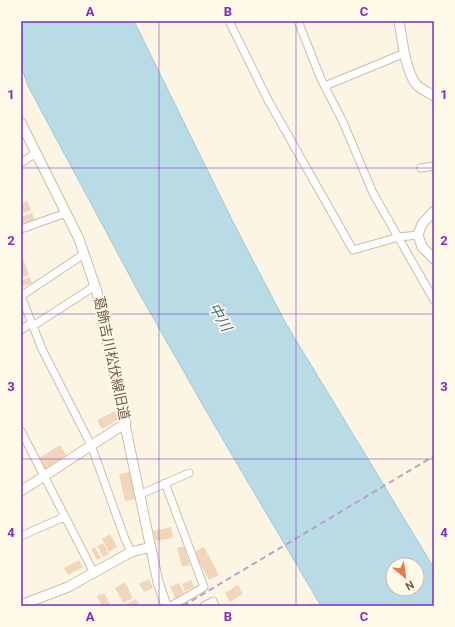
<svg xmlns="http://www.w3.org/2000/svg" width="455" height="627" viewBox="0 0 455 627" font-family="Roboto,'Noto Sans JP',sans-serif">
  <rect width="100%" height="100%" fill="#fcf5e3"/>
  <path fill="#b8dbe6" stroke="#9ec9d8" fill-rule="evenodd" d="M21 21H134L232 220 285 322 434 568V606H321L212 421 139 293 28 86 21 66ZM393 565H417V589H393Z"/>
  <path fill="#f2d6bb" d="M27 201 31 210 21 214V204Z
    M32 213 35 221 21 226V217Z
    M21 253 29 275 21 278Z
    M30 277 32 283 22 287 21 281Z
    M115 411 119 419 102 429 97 420Z
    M60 445 67 456 46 470 39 458Z
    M130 472 136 499 125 501 119 474Z
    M171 527 173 538 156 541 153 531Z
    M110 534 117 547 109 552 102 539Z
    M103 543 109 554 103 557 97 546Z
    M184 546 190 565 182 567 177 548Z
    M95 547 101 558 97 560 91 549Z
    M204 547 219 575 209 580 194 552Z
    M79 560 83 567 68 575 64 568Z
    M149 579 153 588 144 592 139 584Z
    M191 580 194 587 185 591 182 584Z
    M125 582 133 598 123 603 115 588Z
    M179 583 185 596 177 601 170 587Z
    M238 585 243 594 230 602 225 593Z
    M104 593 111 606H102L97 596Z
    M136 599 140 606H125V605Z"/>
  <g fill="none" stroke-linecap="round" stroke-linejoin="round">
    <g stroke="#cebdaa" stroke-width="9">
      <path id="minor" d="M229 21 268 100 353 250 399 237 418 235
        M298 21 321 79 343 122 373 193 434 300
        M325 86 405 53
        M21 163 36 153
        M421 168 434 166
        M21 229 66 213
        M21 296 42 349 91 445 125 539 131 552
        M21 296 84 254
        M21 330 28 325 36 324 95 286
        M21 431 94 573
        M165 483 204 587 171 606
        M141 494 189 473
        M21 536 64 517
        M204 606 213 601 215 606"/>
    </g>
    <g stroke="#cebdaa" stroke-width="11">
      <path id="tertiary" d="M399 21C402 38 405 70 416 84 420 89 428 92 434 96
        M21 123 79 239 97 292 158 582 166 606
        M434 211 422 224 418 235 422 247 434 259
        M21 491 126 423
        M21 605 68 587 131 552 151 547"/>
    </g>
    <use href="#minor" stroke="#fff" stroke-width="7"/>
    <use href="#tertiary" stroke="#fff" stroke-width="9"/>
    <path stroke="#b9a2c6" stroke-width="2" stroke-dasharray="6 4" stroke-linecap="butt" d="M183 606 434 456"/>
  </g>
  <path fill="none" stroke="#7b2cbf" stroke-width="1" stroke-opacity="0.55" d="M159 21V606M296 21V606M21 168H434M21 314H434M21 459H434"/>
  <g text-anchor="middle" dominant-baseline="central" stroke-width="3.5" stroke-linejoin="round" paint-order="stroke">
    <g font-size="14" fill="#755d49" stroke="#fff9ea">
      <text transform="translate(112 358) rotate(78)">葛飾吉川松伏線旧道</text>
    </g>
    <g font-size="15" font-style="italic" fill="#427688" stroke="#fff9ea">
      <text transform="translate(220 317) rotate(60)">中川</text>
    </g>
  </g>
  <rect width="455" height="627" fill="none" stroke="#fff9ea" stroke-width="44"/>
  <g transform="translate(405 577) rotate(151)"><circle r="19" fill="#fff9ea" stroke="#c8bbaa"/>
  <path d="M0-3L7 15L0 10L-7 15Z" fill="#e77a48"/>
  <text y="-6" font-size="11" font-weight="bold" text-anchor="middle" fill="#755d49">N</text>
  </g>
  <rect x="22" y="22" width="411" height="583" fill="none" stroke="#7b2cbf" stroke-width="1.5"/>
  <g font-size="13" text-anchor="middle" font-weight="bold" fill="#7b2cbf">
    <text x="90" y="16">A</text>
    <text x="228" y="16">B</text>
    <text x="364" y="16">C</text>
    <text x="11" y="99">1</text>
    <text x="444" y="99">1</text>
    <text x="11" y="245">2</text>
    <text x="444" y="245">2</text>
    <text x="11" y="391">3</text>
    <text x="444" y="391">3</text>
    <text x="11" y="537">4</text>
    <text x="444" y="537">4</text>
    <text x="90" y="621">A</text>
    <text x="228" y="621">B</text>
    <text x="364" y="621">C</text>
  </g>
</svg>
